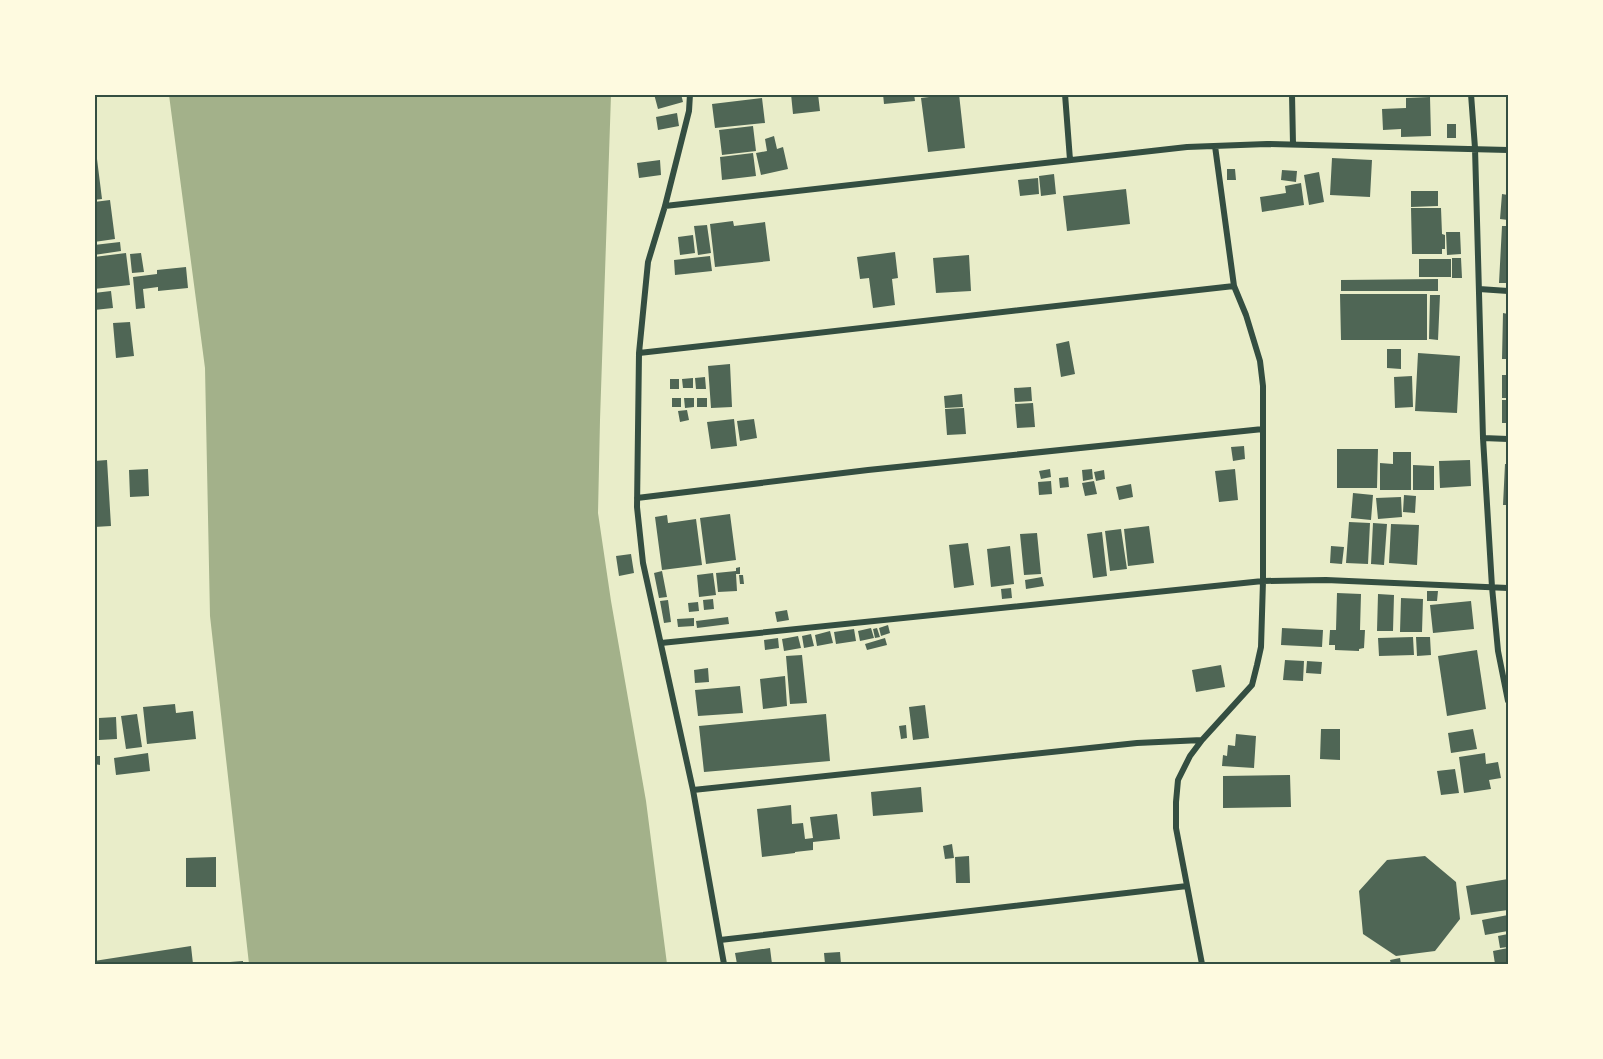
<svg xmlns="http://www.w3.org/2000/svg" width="1603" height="1059" viewBox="0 0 1603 1059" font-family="Roboto,sans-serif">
  <rect width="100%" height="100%" fill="#e9edc9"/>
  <path fill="#a3b18a" d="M169 95H611L600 420 598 513 611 601 646 801 667 964H249L210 616 205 368Z"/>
  <path fill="#4f6655" d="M654 94H681L683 102 658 109Z
    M791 94H818L820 111 793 114Z
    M883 94H914L915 101 884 104Z
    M953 94H959L965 148 928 152 921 98Z
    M1430 97 1431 136 1401 137V129L1383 130 1382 109 1406 108V98Z
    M762 98 765 123 715 128 712 104Z
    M677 113 679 126 658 130 656 117Z
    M1447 124H1456V138H1447Z
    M753 126 756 151 722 155 719 130Z
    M774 136 777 149 783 147 788 169 761 175 756 153 767 151 765 139Z
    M753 153 756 176 722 180 720 157Z
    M1332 158 1372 160 1370 197 1330 195Z
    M94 159H97L102 199 94 200Z
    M660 160 661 175 639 178 637 163Z
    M1227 169H1235L1236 180H1227Z
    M1282 170 1297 171 1296 182 1281 180Z
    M1319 172 1324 202 1309 205 1304 175Z
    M1054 174 1056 194 1041 196 1039 176Z
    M1038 178 1039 194 1020 196 1018 180Z
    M1301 183 1304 205 1262 212 1260 197 1286 193 1285 186Z
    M1126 189 1130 224 1067 231 1063 196Z
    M1411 191H1438V206L1411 207Z
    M1502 194 1508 195V220L1500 219Z
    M110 200 115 239 94 242V202Z
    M1411 208H1441L1442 234 1445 235V249H1442V254H1412Z
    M733 221 734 226 765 222 770 261 715 267 710 224Z
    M707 225 711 253 698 255 694 226Z
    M1502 226H1508V283H1499Z
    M1446 232H1460L1461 254 1447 255Z
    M693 235 695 253 680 255 678 237Z
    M120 242 121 251 94 255V245Z
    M895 252 898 278 892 279 895 305 873 308 869 278 860 279 857 257Z
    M126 253 130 285 94 289V257Z
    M141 253 144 272 132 273 130 254Z
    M969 255 971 291 936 293 933 258Z
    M710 256 712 271 675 275 674 260Z
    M1452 258H1461L1462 278H1452Z
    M1419 259H1451V277H1419Z
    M186 267 188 288 158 291V287L143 289 145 308 136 309 133 277 157 274V270Z
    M1438 279V291H1341V280Z
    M111 291 113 308 94 310V293Z
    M1340 294H1427V340H1341Z
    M1430 295H1440L1438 340 1429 339Z
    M1503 313 1508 314V359H1502Z
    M130 322 134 356 116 358 113 323Z
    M1069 341 1075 374 1061 377 1056 344Z
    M1387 349H1401V369L1387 368Z
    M1418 353 1460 356 1457 413 1415 411Z
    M730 364 732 407 711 408 708 366Z
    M1502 375H1508V398H1502Z
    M1412 376 1413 407 1395 408 1394 377Z
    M705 377 706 389H696L695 378Z
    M693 378V388H683L682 379Z
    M670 379H679V389H670Z
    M1031 387 1032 401 1015 402 1014 388Z
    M962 394 963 407 945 408 944 396Z
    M672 398H681V407H672Z
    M684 398H694V407L685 408Z
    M697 398H707V407H697Z
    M1502 400H1508V423H1502Z
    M1033 403 1035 427 1017 428 1015 404Z
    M964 408 966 434 947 435 945 409Z
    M687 410 689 420 680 422 678 411Z
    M734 419 737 446 711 449 707 422Z
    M754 419 757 438 740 441 737 421Z
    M1244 446 1245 459 1233 461 1231 447Z
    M1337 449H1378L1377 488H1337Z
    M1393 452H1411V490H1380V463L1393 464Z
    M107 460 111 526 94 527V461Z
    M1470 460 1471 486 1440 488 1439 461Z
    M1505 464H1508V505H1503Z
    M1413 465 1434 466V490H1413Z
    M148 469 149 496 130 497 129 470Z
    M1050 469 1051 477 1041 479 1039 471Z
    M1092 469 1093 479 1083 481 1082 470Z
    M1235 469 1238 500 1219 502 1215 471Z
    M1104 470 1105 479 1096 481 1094 472Z
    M1068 477 1069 487 1060 488 1059 478Z
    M1051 481 1052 494 1039 495 1038 482Z
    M1094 481 1097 494 1085 496 1082 483Z
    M1131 484 1133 497 1119 500 1116 487Z
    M1353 493 1373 495 1371 520 1351 518Z
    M1404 495 1416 496 1415 513 1403 512Z
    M1401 497 1402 517 1378 519 1376 498Z
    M730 514 736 560 706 564 700 518Z
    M667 515 668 523 696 519 702 565 662 570 655 517Z
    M1349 522 1370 523 1368 564 1346 563Z
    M1373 523 1387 524 1384 565 1371 564Z
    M1391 524 1419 525 1417 565 1389 563Z
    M1149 526 1154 563 1128 566 1124 529Z
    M1121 529 1127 569 1110 571 1105 531Z
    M1102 532 1107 576 1093 578 1087 534Z
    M1037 533 1041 574 1024 575 1020 534Z
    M968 543 974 585 954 588 949 545Z
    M1010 546 1014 584 991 587 987 549Z
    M1331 546 1344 547 1342 564 1330 563Z
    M631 554 634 573 619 576 616 556Z
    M740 567V574H736L737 591 718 592 716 573 736 571V568Z
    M662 571 667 597 659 598 654 573Z
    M713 573 716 595 699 597 697 575Z
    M739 575H743L744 584H740Z
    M1042 577 1044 586 1026 589 1025 580Z
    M1011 588 1012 598 1002 599 1001 589Z
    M1427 591H1438L1437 601H1427Z
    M1337 593 1361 594 1360 630H1365L1364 648 1359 649V651L1335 650V645H1329L1330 630H1336Z
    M1378 594 1394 595 1393 631H1377Z
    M1401 598 1423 599 1422 632H1400Z
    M713 599 714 609 704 610 703 600Z
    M668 600 671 622 664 623 660 601Z
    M1471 601 1474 629 1433 633 1430 605Z
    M698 602 699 611 689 612 688 603Z
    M787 610 789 620 777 622 775 612Z
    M728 617 729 624 697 628 696 621Z
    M694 618V626L678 627 677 619Z
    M888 625 890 633 881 636 879 628Z
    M871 628 874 638 860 641 858 631Z
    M877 628 880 637 875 638 873 629Z
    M1282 628 1323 630 1322 647 1281 645Z
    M854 629 856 641 836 644 834 632Z
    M830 631 833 643 817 646 815 635Z
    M811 634 814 646 804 648 802 636Z
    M798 636 801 648 784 651 782 639Z
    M1413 637 1414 655 1379 656 1378 638Z
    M1416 637H1430L1431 655 1417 656Z
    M778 638 779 648 765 650 764 640Z
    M885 638 887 645 867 650 865 644Z
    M1477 650 1486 709 1447 716 1438 656Z
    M802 655 807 703 790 704 786 656Z
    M1285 660 1304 661 1303 681 1283 680Z
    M1307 661 1322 662 1321 674 1306 673Z
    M1221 665 1225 687 1196 692 1192 670Z
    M708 668 709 682 695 683 694 670Z
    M785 676 787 706 763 709 760 679Z
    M740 686 743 713 698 716 695 690Z
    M175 704 176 713 193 711 196 739 147 744 143 707Z
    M925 705 929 738 913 740 909 707Z
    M137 714 142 747 126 749 121 716Z
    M826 714 830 761 704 772 699 726Z
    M116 717 117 739 99 740V718Z
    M906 725 907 738 901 739 899 726Z
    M1321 729H1340V760L1320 759Z
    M1473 729 1477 749 1451 753 1448 733Z
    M1236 734 1256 736 1254 768 1222 766 1223 755 1227 756 1228 745 1235 746Z
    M148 753 150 771 116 775 114 758Z
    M1485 753 1486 764 1498 762 1501 778 1489 780 1491 789 1464 793 1459 757Z
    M94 756H100V765L94 764Z
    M1455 769 1459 793 1441 795 1437 771Z
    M1290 775 1291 807 1223 808V776Z
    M921 787 923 812 873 816 871 792Z
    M791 805 792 824 803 823 805 839 813 838 810 817 837 814 840 839 813 842V850L795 852V853L762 857 757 809Z
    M952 844 954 858 945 859 943 846Z
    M969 856 970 883H956L955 857Z
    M1425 856 1456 882 1460 919 1435 951 1396 956 1363 934 1359 891 1387 860Z
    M216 857V887H186V858Z
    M1508 879V910L1471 915 1466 886Z
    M1508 915V931L1485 935 1482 920Z
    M1508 934V947L1500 948 1498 936Z
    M191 946 193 964H94V961Z
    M770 948 772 964H737L735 953Z
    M1508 948V964H1495L1493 951Z
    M840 952 841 964H825L824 953Z
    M1400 958 1401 964H1391L1390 960Z
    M243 961V964H231L230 962Z"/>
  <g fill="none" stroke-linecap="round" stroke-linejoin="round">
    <path stroke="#344e41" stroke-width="6" d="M690 94 689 111 665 206 648 262 639 353 637 507 643 563 693 790 724 964
      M1065 94 1070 160
      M1292 94 1293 144
      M1471 94 1475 148 1483 438 1492 587 1498 651 1508 701
      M665 206 1187 147 1267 144 1508 150
      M1479 289 1508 291
      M639 353 1234 286
      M1483 438 1508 439
      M637 498 868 470 1263 429
      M661 643 1263 581 1326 580 1508 588
      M693 790 1137 743 1202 740
      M720 940 1187 886
      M1202 964 1176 828V802L1178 780 1190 756 1202 740 1252 685 1257 665 1261 647 1263 581V386L1260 361 1246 315 1234 286 1215 146"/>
  </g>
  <rect width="1603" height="1059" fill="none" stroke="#fefae0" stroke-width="192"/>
  <rect x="96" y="96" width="1411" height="867" fill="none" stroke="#344e41" stroke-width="2"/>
</svg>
